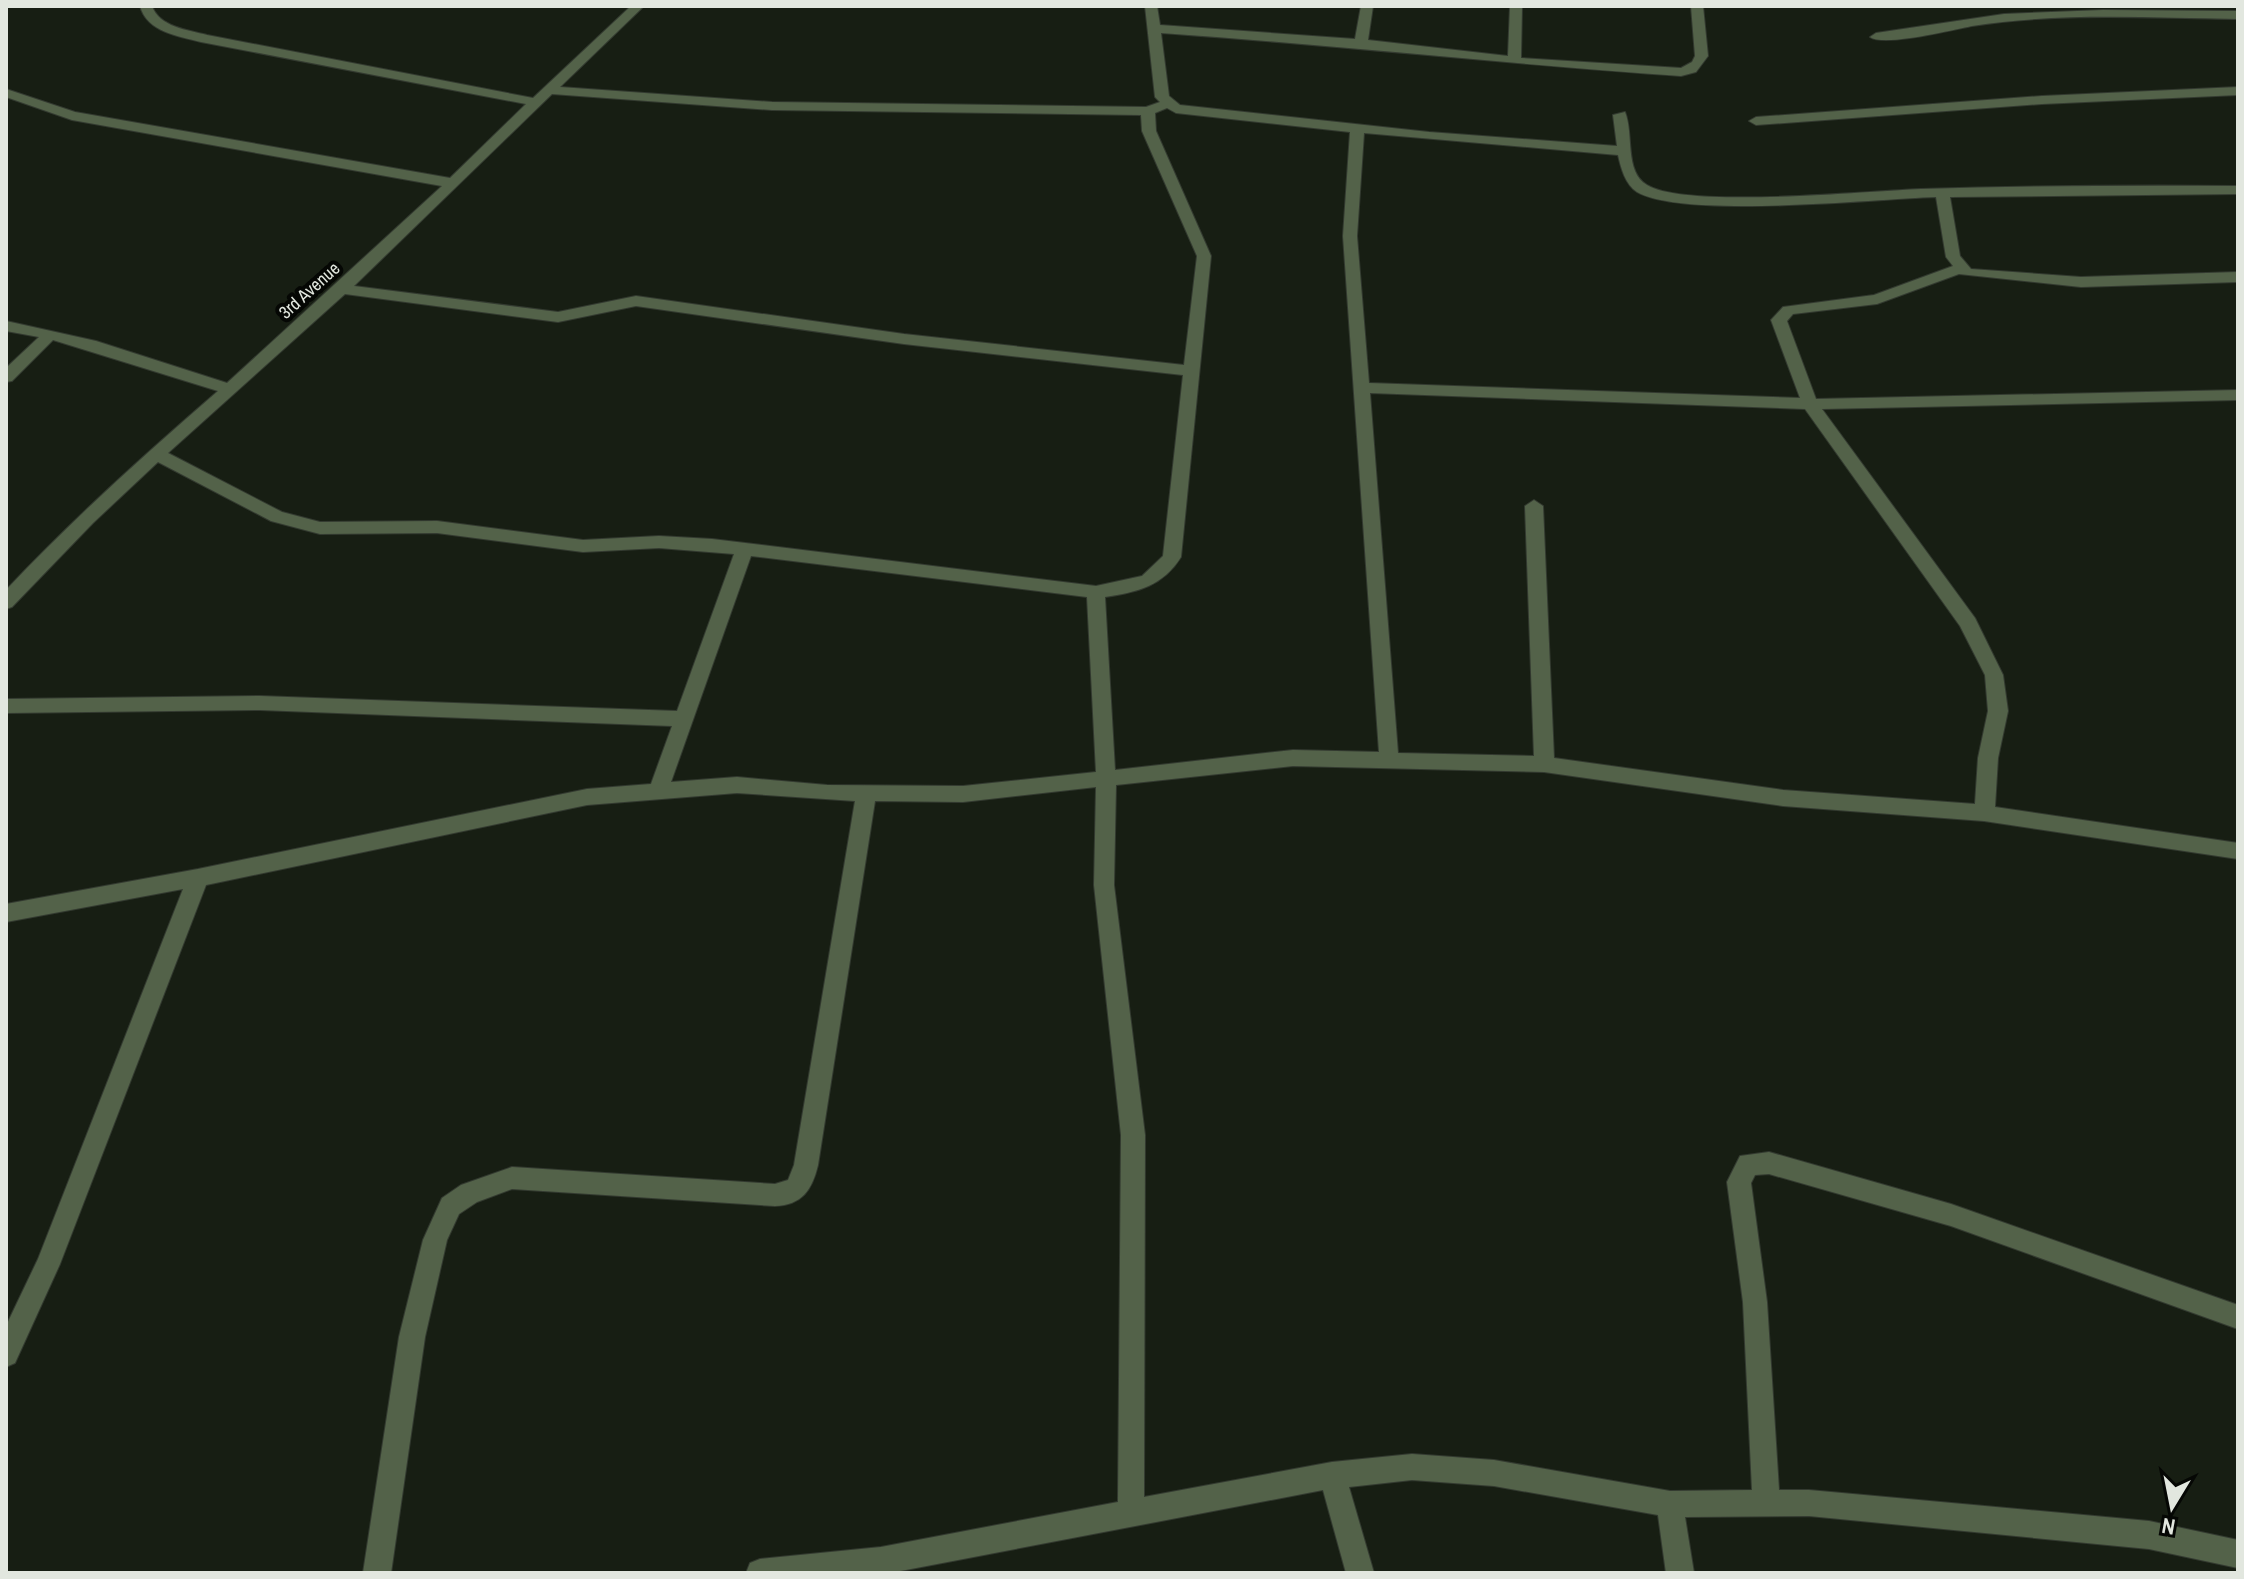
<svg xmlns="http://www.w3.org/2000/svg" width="2244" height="1579" viewBox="0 0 2244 1579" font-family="'Archivo Narrow',sans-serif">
  <rect width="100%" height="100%" fill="#171e13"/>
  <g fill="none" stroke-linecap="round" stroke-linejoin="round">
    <g stroke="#333a30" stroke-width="2">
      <path id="street" d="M140 6H152C159 27 188 30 207 35L533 98 631 6H644L560 87 772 102 1146 107 1160 102 1155 97 1145 6H1157L1160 25 1355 39 1361 6H1373L1368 40 1508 56 1510 6H1522L1521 58 1681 68 1692 62 1695 56 1691 6H1703L1708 56 1696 72 1681 76C1507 64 1334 45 1161 33L1169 96 1180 105 1429 132 1617 146 1613 115 1625 112C1634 133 1624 172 1647 185 1687 209 1867 191 1921 189 2026 186 2132 185 2238 186V194L1950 197 1960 256 1971 269 2081 277 2238 272V282L2081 287 1959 274 1877 304 1793 314 1787 321 1816 399 2238 390V400L1822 409 1975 618 2003 675 2008 711 1998 758 1995 807 2238 843V859L1984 821 1783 806 1544 772 1293 766 1116 785 1114 885 1145 1135 1144 1497 1332 1462 1412 1454 1494 1460 1670 1491 1752 1490 1743 1302 1727 1182 1740 1156 1769 1152 1951 1204 2238 1305V1329L1951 1226 1769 1174 1755 1175 1751 1183 1767 1302 1779 1490H1809L2149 1521 2238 1540V1568L2149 1549 1809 1516 1685 1517 1694 1573H1666L1658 1515 1494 1486 1412 1480 1349 1487 1374 1573H1346L1323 1490 890 1573H746L750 1563 760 1559 881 1547 1118 1502 1121 1135 1094 885 1096 787 963 802 875 801 818 1165C812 1190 802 1205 775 1206L512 1189 477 1202 459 1214 447 1240 425 1337 391 1573H363L399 1337 423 1240 442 1198 461 1185 512 1167 775 1184 788 1180 794 1165 855 801 737 793 587 805 206 885 60 1264 15 1363 6 1367V1326L38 1259 183 889 6 922V904L198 869 587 789 651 784 672 726 260 710 6 713V699L260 696 677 711 734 554 659 548 583 552 437 533 320 534 271 521 158 462 93 523 12 607 6 609V590C74 518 144 455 218 391L53 340 12 381 6 382V368L39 337 6 331V321L96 341 227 383 442 186 72 120 6 97V89L75 112 450 178 526 104 201 42C178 36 147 32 140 6ZM552 94 772 110 1141 115 1142 131 1197 256 1184 365 904 334 636 296 558 312 354 286ZM1167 108 1176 113 1350 132 1343 236 1379 752 1293 750 1115 770 1105 597C1138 592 1163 586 1181 557L1211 256 1156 131 1155 113ZM1364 133 1618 155C1621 168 1625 184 1637 192 1684 219 1874 199 1936 197L1946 257 1953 266 1874 295 1783 307 1771 320 1800 398 1369 383 1357 236ZM345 294 558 322 636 306 904 344 1183 375 1163 556 1142 576 1096 586 712 539 659 536 583 540 437 521 320 522 282 512 168 453ZM1370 393 1805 409 1960 626 1985 675 1988 711 1978 758 1975 804 1783 790 1554 758 1543 506 1534 500 1525 506 1534 756 1398 753ZM751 556 1087 597 1096 772 963 786 827 785 737 777 671 782Z
        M2103 10 2238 11V19C2150 18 2060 12 1972 26 1952 30 1884 47 1870 37L1876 33 2004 14Z
        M2238 87V95L2042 104 1756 125 1749 121 1756 117 2042 96Z"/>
    </g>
    <use href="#street" fill="#536249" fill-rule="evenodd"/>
  </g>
  <g text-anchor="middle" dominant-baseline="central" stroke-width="8" stroke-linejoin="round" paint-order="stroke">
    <g font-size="18" fill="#e2e7df" stroke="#050704">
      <text transform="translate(309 290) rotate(-42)">3rd Avenue</text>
    </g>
  </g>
  <rect width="2244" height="1579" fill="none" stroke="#e2e7df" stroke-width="16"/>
  <g transform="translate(2172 1507) rotate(190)" stroke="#050704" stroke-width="6" paint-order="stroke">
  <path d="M0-6L14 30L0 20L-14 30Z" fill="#e2e7df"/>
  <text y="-12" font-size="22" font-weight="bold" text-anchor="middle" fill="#e2e7df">N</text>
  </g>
</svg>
